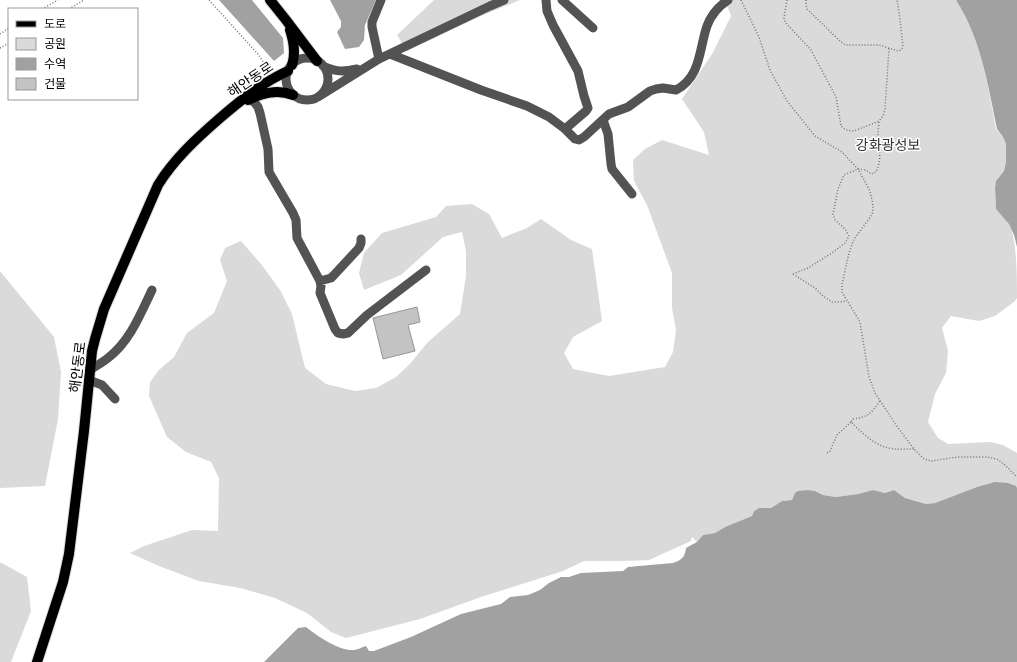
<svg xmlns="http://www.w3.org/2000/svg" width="1017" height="662" viewBox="0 0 1017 662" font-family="'Titillium Web','Noto Sans KR',sans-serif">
  <rect width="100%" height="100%" fill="#fff"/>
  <path fill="#dadada" d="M434 0H520L481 16 407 51 397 35Z
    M725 0H956C981 38 988 85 996 129L1003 137 1006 144V162L1004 171 996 181 995 188 996 209C1000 214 1005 218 1009 223 1017 240 1017 278 1017 298L1015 301 995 316 979 321 951 316 942 328 948 351 946 373 935 394 928 422 938 438 948 444 990 442 1003 445 1017 453V488L1016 486 977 487 935 503 926 504 905 498 894 490 885 493 873 490 858 494 836 497 823 495 815 491 808 490 795 493 792 500 782 501 771 508H759L754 511 752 516 725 527 715 533 703 535 697 542 692 537 691 541 649 560 622 561H584L563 571 481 597 420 619 346 638 331 632 307 613 275 598 240 588 199 581 159 566 130 553 144 546 192 530 218 531 219 478 211 462 186 452 167 437 149 396 150 382 159 370 174 357 187 333 214 313 227 281 220 260 225 248 241 241 261 264 280 290 292 314 305 368 326 384 355 391 376 388 396 377 410 364 427 343 460 314 466 276V251L462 232 443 237 401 275 364 290 359 273 364 253 382 233 436 217 446 206 472 204 489 214 502 238 527 228 541 219 571 240 592 249 602 321 573 337 564 353 573 369 609 376 665 367 673 352 676 330 672 308V273L647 205 634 181 633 160 645 149 662 140 709 155 704 132 682 99 712 54 731 16Z
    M0 271 54 337 61 372 58 419 45 486 0 488Z
    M0 562 27 577 31 611 11 662H0Z"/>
  <path fill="#a1a1a1" d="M219 0H252L283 38 284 53 274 61Z
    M330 0H376L365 25 364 40 359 47 345 49 337 32 341 27V21Z
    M956 0H1017V247L1014 235 1009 224 996 209 995 188 996 181 1004 171 1006 162V144L1003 137 997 129C988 85 981 39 956 0Z
    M995 482 1008 483 1016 486 1017 488V662H264L298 628 306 627C317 636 339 651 354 650 357 650 362 647 366 646L369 651H374L411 637 461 614 501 604 510 597 528 595 540 590 549 583 561 577H569L581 573 623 571 628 567 673 563C682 560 685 557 686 548L697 542 703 535 715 533 725 527 752 516 754 511 759 508H771L782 501 792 500 795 493 798 491 808 490 815 491 823 495 836 497 858 494 873 490 885 493 894 490 905 498 926 504 935 503 977 487Z"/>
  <path fill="#c3c3c3" stroke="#979797" d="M417 307 420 322 408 325 415 351 383 359 373 318Z"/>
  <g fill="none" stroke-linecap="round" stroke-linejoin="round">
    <g stroke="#dbdbdb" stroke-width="12">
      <path id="major" d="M270 0 286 20 317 61
        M290 30C294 42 296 53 292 65
        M248 100C263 93 277 89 293 95
        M37 662 63 582 69 554 84 431 92 351 95 339 104 309 158 185C174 159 197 138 220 118 241 100 263 82 288 71"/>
    </g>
    <path stroke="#757575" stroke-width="1.5" stroke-dasharray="1 2" stroke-linecap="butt" d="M209 0 257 53 269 70
      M741 0 759 37 770 70 787 101 815 136 842 152 858 169 870 191 873 205V212L869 219 854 239 849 253 842 284V292L860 322 869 377 875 393 896 425 914 449 924 459 931 461 958 457H987L997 459 1004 464 1017 477
      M787 0 784 18 785 22 811 50 836 97 841 126 846 130 854 131 879 121 883 116 885 109 889 48
      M806 0V4L807 9 840 41 845 45H879L898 51 901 50 903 47 900 19 897 0
      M42 9 58 0
      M69 9 84 0
      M0 34 9 28
      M0 48 9 43
      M793 274 808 268 832 253 845 243 849 236 845 229 835 220 833 214 838 189 844 175 858 169 866 170 871 174 876 172C883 157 878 149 878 134 878 130 879 125 879 121
      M793 274 815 288 823 296 832 302H840L847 301
      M880 401C871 413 869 417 853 419L851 422C860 431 872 443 885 447 894 450 904 449 914 449
      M827 453 830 451 837 435 851 422"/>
    <path stroke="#535353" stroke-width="9" d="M546 0 547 11 553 25 578 71 584 96 588 108 586 111 565 129
      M562 0 593 28
      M390 54 481 90 527 106 549 117 565 129 575 139 579 140 584 137 609 114 628 107 650 91 656 89 663 88 676 90C701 77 699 49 707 26 711 15 719 6 728 0
      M286 79a21 21 0 1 1 42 0a21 21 0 1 1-42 0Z
      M379 59 372 27V22L381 0
      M323 66C336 72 343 72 357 69
      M318 97 379 59 490 6 504 0
      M250 99 255 103 258 107 260 113 268 149 269 172 293 213 296 220 297 238 320 281 321 286 320 293 335 329 338 333 343 334 348 333 367 315 426 270
      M603 120 608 134 611 164 612 169 632 194
      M320 281 331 278 334 275 359 248 361 243V239
      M90 370C96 366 103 362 108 358 130 341 140 315 152 290
      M89 380 102 385 115 399"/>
    <use href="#major" stroke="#000" stroke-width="10"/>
  </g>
  <g text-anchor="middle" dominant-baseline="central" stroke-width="3" stroke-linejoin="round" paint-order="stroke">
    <g font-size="14" fill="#000" stroke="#fff">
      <text transform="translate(250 79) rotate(-34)">해안동로</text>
      <text transform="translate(77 367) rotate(-83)">해안동로</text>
    </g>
    <g font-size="14" fill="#313131" stroke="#fff">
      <text x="888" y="144">강화광성보</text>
    </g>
  </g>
  <rect x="8" y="8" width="130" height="92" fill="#ffffff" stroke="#999999"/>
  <rect x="16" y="21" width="20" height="6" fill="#000000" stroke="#999999"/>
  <text x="44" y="28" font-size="12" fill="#000000">도로</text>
  <rect x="16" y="38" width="20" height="12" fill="#dadada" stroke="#999999"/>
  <text x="44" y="48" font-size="12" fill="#000000">공원</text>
  <rect x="16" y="58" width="20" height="12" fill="#a1a1a1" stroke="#999999"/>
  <text x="44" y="68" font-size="12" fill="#000000">수역</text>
  <rect x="16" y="78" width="20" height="12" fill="#c3c3c3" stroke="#999999"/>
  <text x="44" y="88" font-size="12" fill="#000000">건물</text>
</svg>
